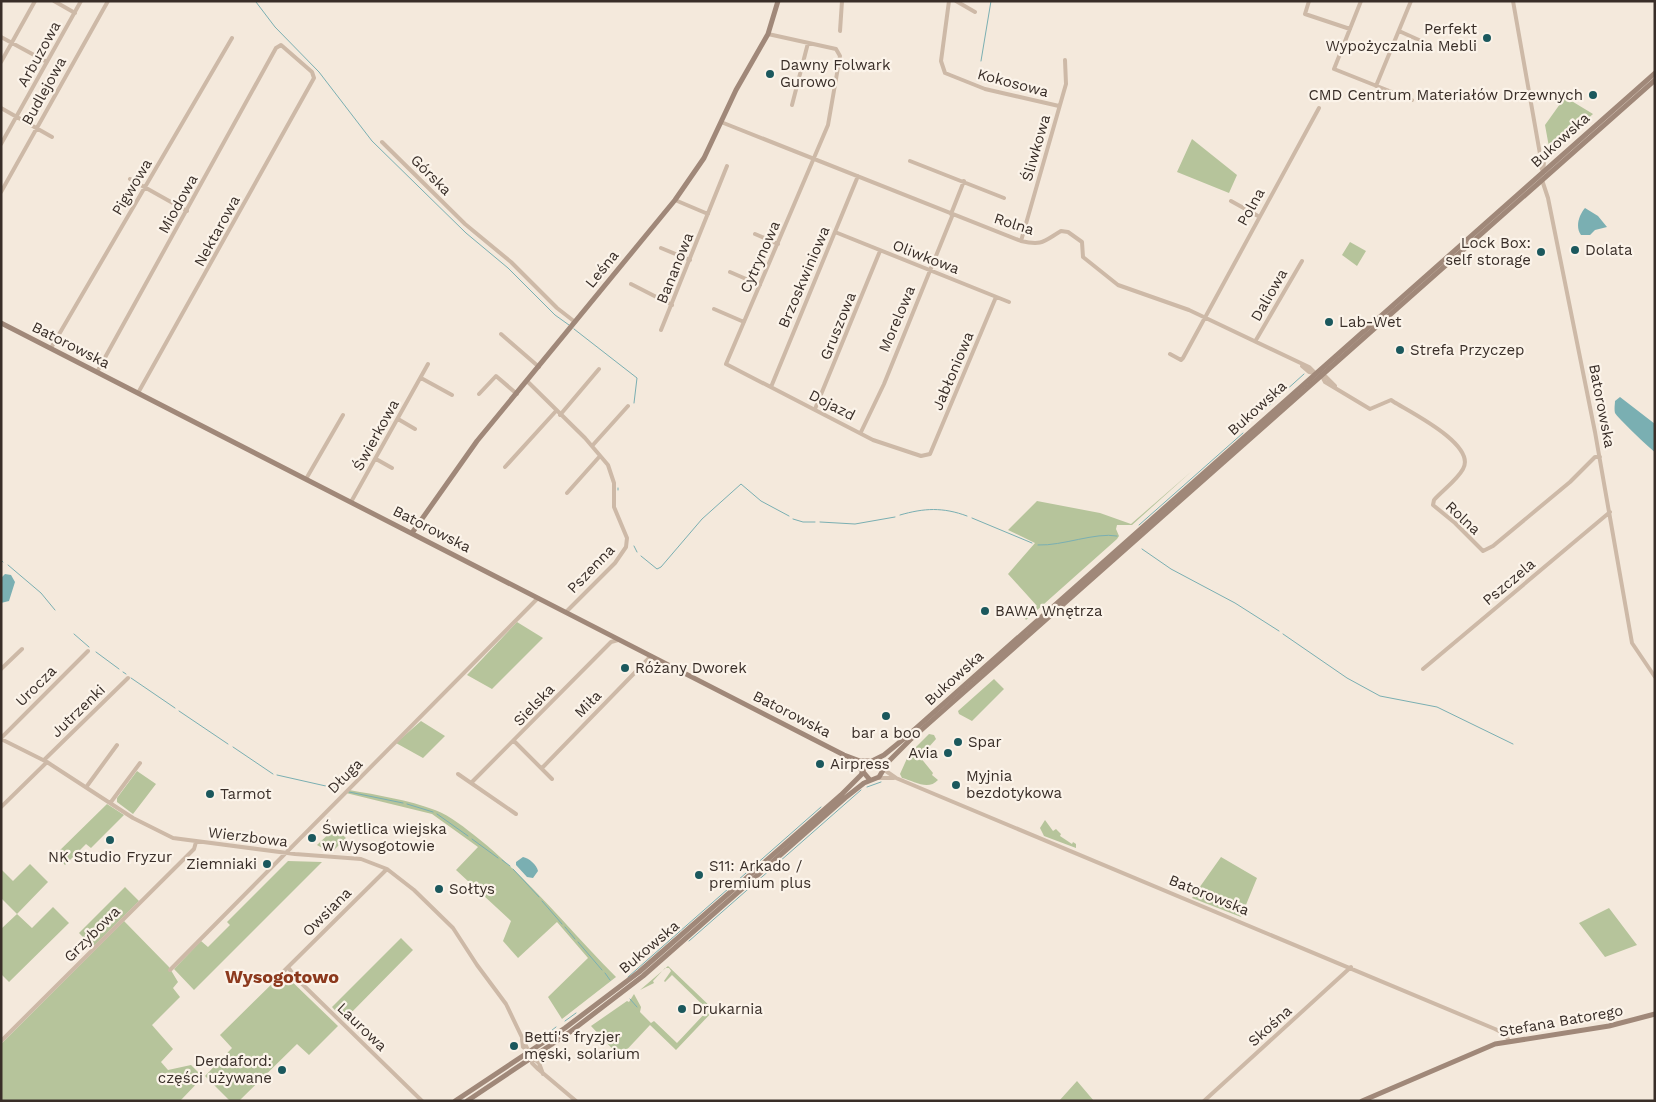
<svg xmlns="http://www.w3.org/2000/svg" width="1656" height="1102" viewBox="0 0 1656 1102" font-family="'Work Sans',sans-serif">
  <rect width="100%" height="100%" fill="#f4e9dc"/>
  <path fill="#b6c49b" d="M1565 97 1593 114 1561 143 1549 147 1545 125Z
    M1192 139 1237 175 1229 193 1177 172Z
    M1350 242 1366 251 1357 266 1342 255Z
    M1192 471 1132 525H1117L1116 529 1119 536 1117 539 1026 620 1024 617 1037 606 1008 574 1035 543 1008 530 1037 501 1100 513 1131 524Z
    M517 622 543 638 492 689 467 675Z
    M994 679 1004 689 972 721 959 714 958 711Z
    M421 721 445 736 423 758 396 743Z
    M929 734 934 735 936 739 920 757 933 773 932 775 938 780C928 791 914 781 902 778L900 774 909 754Z
    M137 771 156 784 133 814 117 802V798Z
    M349 790C378 795 408 800 435 810 451 816 465 828 479 839 530 880 570 931 616 977L562 1019 548 997 588 958 557 922 518 958 503 941 511 921 456 870 478 847 432 814 346 793Z
    M107 804 124 815 91 848 86 844 65 865 55 855Z
    M1045 820 1053 831 1056 829 1061 834 1060 836 1072 844 1073 842 1076 844V848L1044 836 1040 828Z
    M335 828 346 838 331 853 317 845Z
    M1221 857 1257 878 1241 917 1192 898Z
    M288 861 322 862 194 990 174 969 201 941 208 947 230 925 227 922Z
    M30 864 48 882 17 914 32 928 53 907 69 923 9 982 1 974V929L17 914 1 898V869L13 881Z
    M125 887 139 901 93 947 79 933Z
    M1609 908 1637 945 1605 957 1579 923Z
    M124 921 169 967 178 982 173 988 180 997 152 1025 173 1049 161 1062 168 1070 191 1065 203 1077 180 1101H1V1044Z
    M401 938 413 950 344 1020 332 1007Z
    M668 966 714 1010 676 1050 650 1025 620 1057 591 1026 627 1001 629 1002 634 994 641 1007 640 1012 651 1023 654 1021 677 1043 708 1010 672 975 665 982 664 981 671 971 669 968H665L653 981 654 983 640 990Z
    M283 973 338 1026 309 1055 297 1044 239 1101H230L205 1076 232 1048 220 1035Z
    M1077 1081 1094 1101H1059Z"/>
  <path fill="#7aafb2" d="M1585 208 1598 216 1607 227 1595 230 1590 235H1581C1575 227 1579 215 1585 208Z
    M1620 397 1655 424V452C1649 448 1617 417 1615 413 1614 409 1615 404 1615 401Z
    M5 574 11 575 15 582 9 601 1 603V578Z
    M523 857C529 858 537 865 538 871L533 878 527 877 516 865V862Z"/>
  <g fill="none" stroke-linecap="round" stroke-linejoin="round">
    <path stroke="#7aafb2" stroke-width="1" d="M256 2 275 27 319 72 372 141 466 233 508 268 555 315 569 325
      M981 61 991 1
      M574 329 637 378 634 403
      M1263 411 1304 374
      M618 490V488
      M900 515C924 508 943 507 967 516
      M972 518 1032 543
      M793 519 803 522H815
      M820 522 855 524 895 517
      M1139 525 1243 433
      M1038 545C1063 546 1095 532 1117 536
      M634 546 637 552
      M1142 549 1171 569 1235 603 1279 631
      M641 556 657 569 661 567 702 519 741 484 761 501 789 516
      M1 560 3 562
      M8 565 41 593 55 610
      M74 634 89 647
      M1283 634 1347 678 1380 696 1437 707 1513 744
      M96 652 119 669
      M123 672 126 674
      M131 678 175 708
      M179 711 228 744
      M233 747 273 774
      M277 775 339 789
      M867 787 881 782
      M349 792 403 803
      M407 804 433 812
      M437 814 468 836
      M472 839 498 858
      M502 860 510 866
      M513 869 539 897
      M542 901 562 924
      M565 927 575 939
      M689 941 861 790
      M578 942 602 970
      M605 973 610 980
      M628 977 821 807
      M630 999 637 1007
      M565 1021 576 1013
      M537 1042 556 1027"/>
    <path stroke="#cdb9a7" stroke-width="4" d="M54 1 75 13
      M949 1 941 61 945 73 985 89 1059 106
      M956 1 975 12
      M1309 1 1305 14 1350 29
      M1361 1 1334 69 1412 100
      M1513 1 1540 154V165L1543 171
      M840 31 842 1
      M1399 31 1430 45
      M768 34 836 49 840 56 828 125 726 364 873 440 921 456 930 454 996 297
      M1 37 47 62
      M1 62 35 1
      M1376 86 1411 1
      M792 105 808 43
      M1 108 52 137
      M721 122 1021 241C1043 246 1044 241 1061 231L1068 232 1082 242 1083 257 1118 285 1189 310 1309 367 1315 373
      M382 142 465 224 511 262 557 308 575 322
      M1 144 81 1
      M1540 154 1544 161 1543 173
      M910 161 1004 198
      M130 179 187 211
      M1542 180 1548 198 1595 432 1632 643 1655 677
      M1 192 108 1
      M675 200 708 214
      M1231 201 1258 216
      M951 214 964 181
      M835 232 1009 302
      M755 234 778 244
      M1021 241 1066 84 1065 60
      M661 248 690 260
      M730 272 760 285
      M631 284 672 305
      M714 309 744 322
      M661 330 727 166
      M501 334 539 367
      M1256 340 1302 261
      M51 348 232 38
      M1170 354 1181 360 1183 358 1319 108
      M1302 366 1309 372 1315 373
      M97 372 276 48 281 45 312 72 314 78 138 393
      M1321 376H1325L1335 386
      M1322 376 1325 382 1370 409 1391 400 1394 402C1410 412 1477 445 1463 469 1457 480 1443 490 1434 500L1433 505 1455 523 1483 551 1493 546 1570 482 1595 457H1600
      M421 378 452 395
      M527 381 585 438 608 465 614 483V507L627 538 626 547 615 563 566 612
      M771 387 858 176
      M479 394 496 376 517 394
      M815 409 880 251
      M560 415 599 369
      M398 419 415 429
      M861 432 884 384 953 214
      M592 446 628 406
      M376 459 392 468
      M505 467 556 411
      M306 479 343 415
      M567 493 600 456
      M351 502 428 364
      M1 669 22 649
      M1423 669 1610 512
      M1 738 88 651
      M1 739 47 762 133 818 173 838 295 854 361 859 387 869 414 890 453 928 477 965 506 1004 529 1052
      M514 741 552 779
      M44 760 128 678
      M542 768 651 656
      M883 769 896 778 1495 1029 1505 1034 1509 1041
      M458 774 516 814
      M878 778H894
      M472 782 611 642 618 640
      M87 786 117 745
      M111 802 140 763
      M1 807 47 762
      M288 967 295 977 422 1101
      M170 970 538 598
      M284 971 387 869
      M522 1039 523 1047 528 1051
      M1 1041 194 849 196 842
      M532 1057 539 1063 543 1074
      M533 1058 532 1063 538 1069 576 1101
      M1204 1101 1351 967"/>
    <path stroke="#a08879" stroke-width="5" d="M1 323 844 755 860 761H869
      M412 533 477 441 675 200 704 158 736 90 768 34 778 1
      M853 760 870 780
      M455 1101 565 1028 639 972 841 795 861 775 866 764 884 755 906 737 1655 73
      M467 1101 570 1032 643 976 845 798 864 783 879 777 888 762 910 740 1655 80
      M1362 1101 1495 1044 1609 1026 1655 1014"/>
  </g>
  <g fill="#1b585d" stroke="#fbf3e9" stroke-width="2">
    <circle cx="1487" cy="38" r="5"/>
    <circle cx="770" cy="74" r="5"/>
    <circle cx="1593" cy="95" r="5"/>
    <circle cx="1575" cy="250" r="5"/>
    <circle cx="1541" cy="252" r="5"/>
    <circle cx="1329" cy="322" r="5"/>
    <circle cx="1400" cy="350" r="5"/>
    <circle cx="985" cy="611" r="5"/>
    <circle cx="625" cy="668" r="5"/>
    <circle cx="886" cy="716" r="5"/>
    <circle cx="958" cy="742" r="5"/>
    <circle cx="948" cy="753" r="5"/>
    <circle cx="820" cy="764" r="5"/>
    <circle cx="956" cy="785" r="5"/>
    <circle cx="210" cy="794" r="5"/>
    <circle cx="312" cy="838" r="5"/>
    <circle cx="110" cy="840" r="5"/>
    <circle cx="267" cy="864" r="5"/>
    <circle cx="699" cy="875" r="5"/>
    <circle cx="439" cy="889" r="5"/>
    <circle cx="682" cy="1009" r="5"/>
    <circle cx="514" cy="1046" r="5"/>
    <circle cx="282" cy="1070" r="5"/>
  </g>
  <g text-anchor="middle" dominant-baseline="central" stroke-width="4.5" stroke-linejoin="round" paint-order="stroke">
    <g font-size="15" fill="#392e28" stroke="#fbf3e9" text-anchor="start">
      <text x="1477" y="29" text-anchor="end">Perfekt<tspan x="1477" dy="17">Wypożyczalnia Mebli</tspan></text>
      <text x="780" y="65">Dawny Folwark<tspan x="780" dy="17">Gurowo</tspan></text>
      <text x="1583" y="95" text-anchor="end">CMD Centrum Materiałów Drzewnych</text>
      <text x="1531" y="243" text-anchor="end">Lock Box:<tspan x="1531" dy="17">self storage</tspan></text>
      <text x="1585" y="250">Dolata</text>
      <text x="1339" y="322">Lab-Wet</text>
      <text x="1410" y="350">Strefa Przyczep</text>
      <text x="995" y="611">BAWA Wnętrza</text>
      <text x="635" y="668">Różany Dworek</text>
      <text x="886" y="733" text-anchor="middle">bar a boo</text>
      <text x="968" y="742">Spar</text>
      <text x="938" y="753" text-anchor="end">Avia</text>
      <text x="830" y="764">Airpress</text>
      <text x="966" y="776">Myjnia<tspan x="966" dy="17">bezdotykowa</tspan></text>
      <text x="220" y="794">Tarmot</text>
      <text x="322" y="829">Świetlica wiejska<tspan x="322" dy="17">w Wysogotowie</tspan></text>
      <text x="110" y="857" text-anchor="middle">NK Studio Fryzur</text>
      <text x="257" y="864" text-anchor="end">Ziemniaki</text>
      <text x="709" y="866">S11: Arkado /<tspan x="709" dy="17">premium plus</tspan></text>
      <text x="449" y="889">Sołtys</text>
      <text x="692" y="1009">Drukarnia</text>
      <text x="524" y="1037">Betti's fryzjer<tspan x="524" dy="17">męski, solarium</tspan></text>
      <text x="272" y="1061" text-anchor="end">Derdaford:<tspan x="272" dy="17">części używane</tspan></text>
    </g>
    <g font-size="15" fill="#392e28" stroke="#fbf3e9">
      <text transform="translate(39 54) rotate(-61)">Arbuzowa</text>
      <text transform="translate(1013 83) rotate(15)">Kokosowa</text>
      <text transform="translate(44 91) rotate(-61)">Budlejowa</text>
      <text transform="translate(1560 140) rotate(-42)">Bukowska</text>
      <text transform="translate(1036 148) rotate(-74)">Śliwkowa</text>
      <text transform="translate(431 175) rotate(45)">Górska</text>
      <text transform="translate(132 187) rotate(-59)">Pigwowa</text>
      <text transform="translate(178 204) rotate(-61)">Miodowa</text>
      <text transform="translate(1251 207) rotate(-61)">Polna</text>
      <text transform="translate(1014 224) rotate(18)">Rolna</text>
      <text transform="translate(217 231) rotate(-61)">Nektarowa</text>
      <text transform="translate(760 257) rotate(-66)">Cytrynowa</text>
      <text transform="translate(926 257) rotate(21)">Oliwkowa</text>
      <text transform="translate(675 268) rotate(-68)">Bananowa</text>
      <text transform="translate(602 269) rotate(-51)">Leśna</text>
      <text transform="translate(804 277) rotate(-67)">Brzoskwiniowa</text>
      <text transform="translate(1269 295) rotate(-60)">Daliowa</text>
      <text transform="translate(897 319) rotate(-67)">Morelowa</text>
      <text transform="translate(838 326) rotate(-68)">Gruszowa</text>
      <text transform="translate(71 345) rotate(27)">Batorowska</text>
      <text transform="translate(953 371) rotate(-67)">Jabłoniowa</text>
      <text transform="translate(832 405) rotate(27)">Dojazd</text>
      <text transform="translate(1602 406) rotate(79)">Batorowska</text>
      <text transform="translate(1257 408) rotate(-42)">Bukowska</text>
      <text transform="translate(376 435) rotate(-61)">Świerkowa</text>
      <text transform="translate(1463 518) rotate(43)">Rolna</text>
      <text transform="translate(432 529) rotate(27)">Batorowska</text>
      <text transform="translate(591 569) rotate(-46)">Pszenna</text>
      <text transform="translate(1509 582) rotate(-40)">Pszczela</text>
      <text transform="translate(954 678) rotate(-42)">Bukowska</text>
      <text transform="translate(36 686) rotate(-45)">Urocza</text>
      <text transform="translate(588 704) rotate(-46)">Miła</text>
      <text transform="translate(534 705) rotate(-46)">Sielska</text>
      <text transform="translate(78 711) rotate(-44)">Jutrzenki</text>
      <text transform="translate(792 714) rotate(27)">Batorowska</text>
      <text transform="translate(345 776) rotate(-45)">Długa</text>
      <text transform="translate(248 837) rotate(7)">Wierzbowa</text>
      <text transform="translate(1209 895) rotate(22)">Batorowska</text>
      <text transform="translate(327 912) rotate(-45)">Owsiana</text>
      <text transform="translate(92 934) rotate(-45)">Grzybowa</text>
      <text transform="translate(649 947) rotate(-40)">Bukowska</text>
      <text transform="translate(1561 1021) rotate(-10)">Stefana Batorego</text>
      <text transform="translate(1270 1026) rotate(-42)">Skośna</text>
      <text transform="translate(362 1027) rotate(44)">Laurowa</text>
    </g>
    <g font-size="18" font-weight="bold" fill="#8c391d" stroke="#fbf3e9">
      <text x="282" y="976">Wysogotowo</text>
    </g>
  </g>
  <rect width="1656" height="1102" fill="none" stroke="#392e28" stroke-width="5"/>
</svg>
